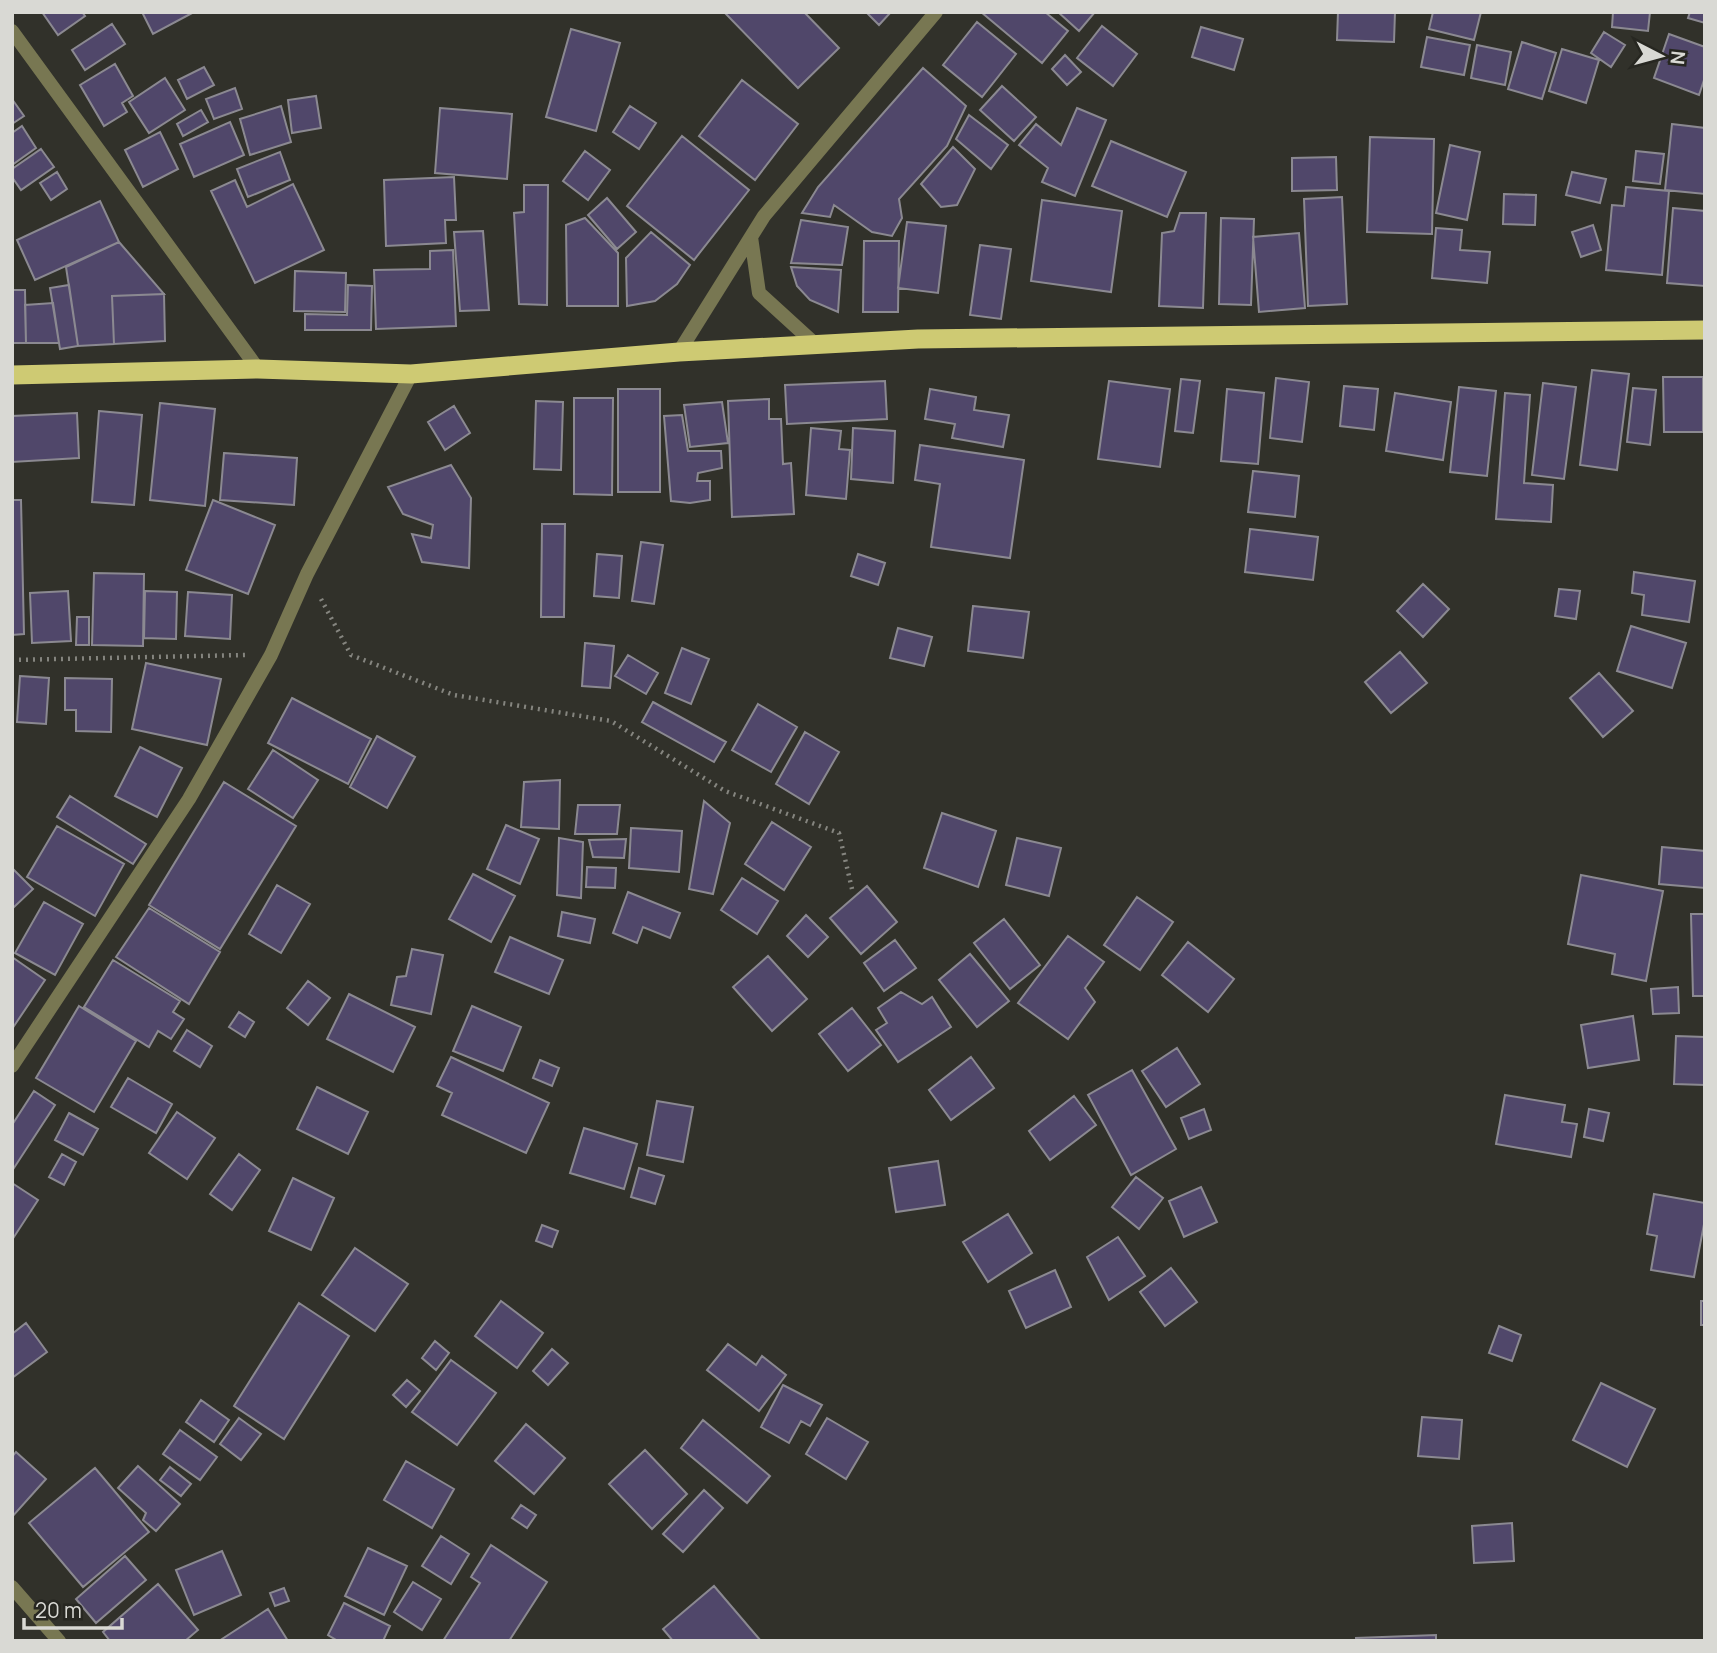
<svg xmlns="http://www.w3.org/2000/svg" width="1717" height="1653" viewBox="0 0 1717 1653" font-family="Manrope,sans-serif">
  <rect width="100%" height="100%" fill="#31312a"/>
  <path fill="#50476a" stroke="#8b8991" stroke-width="2" d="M42 12H82L85 16 58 35Z
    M142 12H194L153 34Z
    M724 12H804L839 48 798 88Z
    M866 12H891L879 25Z
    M981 12H1045L1068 31 1042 63Z
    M1058 12H1095L1079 31Z
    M1338 12H1395L1394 42 1337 40Z
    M1433 12H1481L1474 40 1429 29Z
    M1613 12H1650L1648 31 1612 27Z
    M1690 12H1705V23L1688 18Z
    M977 22 1016 54 982 97 943 65Z
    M112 24 125 44 85 70 72 50Z
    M1102 26 1137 54 1113 86 1077 58Z
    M1201 27 1243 39 1234 70 1192 57Z
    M571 29 620 43 596 131 546 117Z
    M1604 32 1625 45 1611 67 1591 53Z
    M1669 34 1705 47V77L1699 95 1654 78Z
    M1427 37 1470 45 1464 75 1421 67Z
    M1522 42 1556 53 1542 99 1508 89Z
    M1477 45 1511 52 1505 85 1471 78Z
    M1562 49 1599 60 1586 103 1549 91Z
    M1065 55 1081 72 1067 85 1052 69Z
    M115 64 133 96 122 103 127 112 104 126 80 85Z
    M204 67 214 85 187 99 178 80Z
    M923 68 966 106 947 146 899 199 902 218 892 236 872 232 834 205 830 217 802 213 818 187Z
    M165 78 185 110 149 133 129 102Z
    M742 80 798 124 755 180 699 136Z
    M1002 86 1036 117 1014 141 980 110Z
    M235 88 242 109 214 119 206 99Z
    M316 96 321 128 292 133 288 100Z
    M12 99 24 116 12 124Z
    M281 106 291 142 250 155 240 119Z
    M630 106 656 123 639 149 613 132Z
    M440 108 512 114 507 179 435 173Z
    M1077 108 1106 120 1075 196 1042 182 1048 168 1019 145 1036 124 1061 145Z
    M201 110 208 122 183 136 177 124Z
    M969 115 1008 145 991 169 956 139Z
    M230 122 244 155 194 177 180 144Z
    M1672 124 1705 128V194L1665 190Z
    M22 126 36 148 12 165V133Z
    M160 132 178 169 143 187 125 150Z
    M682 136 749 190 694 260 627 206Z
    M1370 137 1434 139 1432 234 1367 232Z
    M1111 141 1186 172 1167 217 1092 186Z
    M1450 145 1480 152 1467 220 1436 213Z
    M953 147 975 169 957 205 941 207 921 184Z
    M41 149 54 167 21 190 12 177V169Z
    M585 151 610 170 588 200 563 181Z
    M1636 151 1664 154 1660 184 1633 181Z
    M280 152 290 180 248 197 237 169Z
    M1336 157 1337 190 1292 191V158Z
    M57 172 67 189 51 200 40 183Z
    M1572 172 1606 179 1600 203 1566 195Z
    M454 177 456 220H445L446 243 386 246 384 180Z
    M235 180 247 207 293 184 324 250 255 283 211 191Z
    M524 185H548L547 305 519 304 514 213 524 212Z
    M1626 187 1669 191 1662 275 1606 270 1612 205 1624 206Z
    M1504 194 1536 195 1535 225 1503 224Z
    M1342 197 1347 304 1308 306 1304 199Z
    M607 198 636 232 617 249 588 215Z
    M1042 200 1122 211 1111 292 1031 281Z
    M100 201 119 242 35 280 17 240Z
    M1673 208 1705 211V286L1667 283Z
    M1180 213H1206L1203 308 1159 306 1162 233 1174 231Z
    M585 218 618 253V306H567L566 225Z
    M1221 218 1254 219 1251 305 1219 304Z
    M801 220 848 227 842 265 791 263Z
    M907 222 946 226 938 293 898 288Z
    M1593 225 1601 250 1581 257 1572 232Z
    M1436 228 1462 230 1460 250 1490 252 1487 283 1432 278Z
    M483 231 489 310 460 311 454 232Z
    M651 232 690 265 677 284 655 301 627 306 626 258Z
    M1299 233 1305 308 1259 312 1253 237Z
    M864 241H899L898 312H863Z
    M119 242 164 294 112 296 114 344 78 346 66 267Z
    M980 245 1011 249 1001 319 970 315Z
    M453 250 456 326 376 329 374 270 430 269V251Z
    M791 267 841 270 838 312 810 300 797 286Z
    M295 271 346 273 345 312 294 311Z
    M69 285 78 346 60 349 50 288Z
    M348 285 372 286 371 330H305V314L347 315Z
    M12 290H25L26 343H12Z
    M164 294 165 341 114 344 112 296Z
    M53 303 59 343H26L25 305Z
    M1592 370 1629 374 1617 470 1580 465Z
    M1663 377H1703V432H1664Z
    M1276 378 1309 382 1302 442 1270 438Z
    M1181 379 1200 381 1193 433 1175 431Z
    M885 381 887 419 787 424 785 385Z
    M1109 381 1170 389 1160 467 1098 459Z
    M1543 383 1576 387 1564 479 1532 475Z
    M1344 386 1378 389 1374 430 1340 426Z
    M1459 387 1496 391 1487 476 1450 472Z
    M1633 388 1656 390 1650 445 1627 442Z
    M618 389H660V492H618Z
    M930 389 976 397 974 410 1009 415 1003 447 952 438 955 424 925 419Z
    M1227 389 1264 393 1258 464 1221 461Z
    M1395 393 1451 402 1443 460 1386 451Z
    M1505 393 1530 395 1524 483 1553 485 1551 522 1496 519Z
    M574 398H613L612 495 574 494Z
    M769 399V419H781L783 464 791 463 794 514 732 517 728 401Z
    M536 401 563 402 561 470 534 469Z
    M722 402 728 443 690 447 684 405Z
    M160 403 215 409 205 506 150 500Z
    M454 406 470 433 445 450 428 422Z
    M99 411 142 415 134 505 92 502Z
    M77 413 79 458 12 462V416Z
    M682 415 688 451H721L722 468 698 473 697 481H710V500L690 503 671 501 664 416Z
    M811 428 841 431 839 449 850 450 846 499 806 495Z
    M853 428 895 431 893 483 851 479Z
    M920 445 1024 460 1010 558 931 547 940 484 915 480Z
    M224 453 297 458 294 505 220 500Z
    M451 465 471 498 469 568 422 562 412 534 431 538 433 525 403 514 388 487Z
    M1253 471 1299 476 1295 517 1248 512Z
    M12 500H21L24 634 12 635Z
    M213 500 275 525 248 594 186 570Z
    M542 524H565L564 617H541Z
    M1250 529 1318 537 1313 580 1245 572Z
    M641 542 663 545 654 604 632 601Z
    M597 554 622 556 619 598 594 596Z
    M858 554 885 563 878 585 851 576Z
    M1634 572 1695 581 1689 622 1642 615 1644 595 1632 593Z
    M94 573 144 574 143 646 92 645Z
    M1423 584 1449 609 1423 637 1397 611Z
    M1559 589 1580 591 1576 619 1555 616Z
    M68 591 71 641 32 643 30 593Z
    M145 591 177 592 176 639 144 638Z
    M188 592 232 595 230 639 185 636Z
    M973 606 1029 612 1023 658 968 651Z
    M77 617H89V645H76Z
    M1631 626 1686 643 1672 688 1617 671Z
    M898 628 932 637 924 666 890 658Z
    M585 643 614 646 610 688 582 686Z
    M682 648 709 659 691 704 665 693Z
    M1400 652 1427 683 1391 713 1365 682Z
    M628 655 658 673 646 694 615 676Z
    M146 663 221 679 207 745 132 729Z
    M1599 673 1633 711 1603 737 1570 698Z
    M20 676 49 678 46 724 17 722Z
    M65 678 112 679 111 732 76 731V710H65Z
    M292 698 371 739 348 784 268 743Z
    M653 702 726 742 714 762 642 722Z
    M758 704 797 727 771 772 732 750Z
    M805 732 839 752 809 804 776 784Z
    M377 736 415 757 387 808 350 787Z
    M140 747 182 768 157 817 115 796Z
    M273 750 318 780 293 818 248 789Z
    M560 780 559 829 521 827 524 782Z
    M224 782 296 826 220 949 149 905Z
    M70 796 146 844 133 864 57 817Z
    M704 801 730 823 713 894 689 889Z
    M578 805H620L617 834H575Z
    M942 813 996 831 978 887 924 868Z
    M772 822 811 847 784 890 745 864Z
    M506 825 539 839 520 884 487 869Z
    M57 826 124 864 95 916 27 877Z
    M631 828 682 831 679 872 629 868Z
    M559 838 583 842 581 898 557 895Z
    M1017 838 1061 848 1049 896 1006 885Z
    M626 839 624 858 593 857 589 840Z
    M1662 847 1705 851V888L1659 884Z
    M587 867 616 868 615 888 586 887Z
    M12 868 33 889 12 909Z
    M473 874 515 896 491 942 449 919Z
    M1581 875 1663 891 1646 981 1612 974 1615 954 1568 944Z
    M742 878 778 901 757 934 721 910Z
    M277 885 310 904 281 953 249 934Z
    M867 886 897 922 861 954 830 918Z
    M628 892 680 913 670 938 643 927 637 943 613 933Z
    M1137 897 1173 922 1140 970 1104 945Z
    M44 902 83 924 55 975 15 953Z
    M149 908 220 952 189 1004 116 957Z
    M562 912 595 919 590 943 558 936Z
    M1691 914H1705V996H1693Z
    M806 915 828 937 808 957 787 936Z
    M1004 919 1040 965 1010 989 974 943Z
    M1068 936 1104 962 1085 988 1095 1002 1068 1039 1018 1003Z
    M510 937 563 960 549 994 495 972Z
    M895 940 916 968 884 991 864 963Z
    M1188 942 1234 979 1208 1012 1162 975Z
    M412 949 443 955 431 1014 391 1005 397 977 406 976Z
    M970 954 1009 1001 977 1027 939 980Z
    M768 956 807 999 772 1031 733 987Z
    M12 957 45 980 12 1029Z
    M113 960 180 1001 173 1012 184 1019 171 1039 158 1031 149 1047 84 1007Z
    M308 981 330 998 308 1025 287 1008Z
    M1678 987 1679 1013 1653 1014 1651 989Z
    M901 992 922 1004 932 997 951 1027 898 1062 876 1030 887 1023 878 1008Z
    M349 994 415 1027 393 1072 327 1039Z
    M79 1006 136 1041 94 1112 36 1078Z
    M472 1006 521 1027 503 1071 453 1051Z
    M852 1008 881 1045 848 1071 819 1034Z
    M239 1012 254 1022 245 1037 229 1027Z
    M1633 1016 1639 1060 1588 1068 1581 1025Z
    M187 1030 212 1046 200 1067 174 1051Z
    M1676 1036 1705 1037V1085L1674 1084Z
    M1177 1048 1200 1084 1166 1107 1142 1071Z
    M451 1057 549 1103 526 1153 442 1115 452 1093 437 1086Z
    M971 1057 994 1088 951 1120 929 1090Z
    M540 1060 559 1068 552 1086 533 1078Z
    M1132 1070 1176 1149 1131 1175 1088 1095Z
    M128 1078 172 1104 156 1133 111 1107Z
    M317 1087 368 1112 348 1154 297 1129Z
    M34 1091 55 1105 12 1171V1125Z
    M1505 1095 1565 1105 1562 1122 1577 1124 1571 1157 1496 1144Z
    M1074 1096 1096 1125 1050 1160 1029 1131Z
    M657 1101 693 1107 683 1162 647 1155Z
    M1204 1109 1211 1130 1189 1139 1181 1118Z
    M1589 1109 1609 1113 1603 1141 1584 1137Z
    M177 1112 215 1138 187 1179 149 1153Z
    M69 1113 98 1129 83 1155 55 1140Z
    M584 1128 637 1144 624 1189 570 1173Z
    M62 1154 76 1162 64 1185 49 1177Z
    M239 1154 260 1170 232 1210 210 1194Z
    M938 1161 945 1205 896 1212 889 1168Z
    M639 1168 664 1176 655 1204 631 1197Z
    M1136 1177 1163 1198 1139 1229 1112 1207Z
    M293 1178 334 1198 311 1250 269 1231Z
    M12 1183 38 1200 12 1240Z
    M1201 1187 1217 1222 1184 1237 1169 1201Z
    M1654 1194 1705 1203V1219L1694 1277 1651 1270 1657 1236 1647 1234Z
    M1008 1214 1032 1253 988 1282 963 1242Z
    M542 1225 558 1231 552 1247 536 1241Z
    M1118 1237 1145 1276 1109 1300 1087 1257Z
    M355 1248 408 1284 375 1331 322 1295Z
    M1171 1268 1197 1302 1165 1326 1140 1292Z
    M1055 1270 1071 1307 1026 1328 1009 1291Z
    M501 1301 543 1333 517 1368 475 1336Z
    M1701 1301H1705V1325H1701Z
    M299 1303 349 1336 284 1439 234 1406Z
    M26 1323 47 1352 12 1378V1334Z
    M1499 1326 1521 1335 1512 1361 1489 1353Z
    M435 1341 449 1353 436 1370 422 1358Z
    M728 1344 756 1365 762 1356 786 1375 759 1411 707 1370Z
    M552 1349 568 1363 548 1385 533 1371Z
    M451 1360 496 1393 457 1445 412 1412Z
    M407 1380 420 1391 406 1407 393 1395Z
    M1601 1383 1655 1409 1627 1467 1573 1440Z
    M783 1385 822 1405 810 1426 801 1421 789 1443 761 1427Z
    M201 1400 229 1420 214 1442 186 1422Z
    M1422 1417 1462 1420 1459 1459 1418 1456Z
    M239 1418 261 1434 241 1460 220 1444Z
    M827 1418 868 1442 846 1479 806 1454Z
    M703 1420 770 1476 747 1503 681 1448Z
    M526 1424 565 1458 534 1494 495 1461Z
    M180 1430 217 1457 200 1480 163 1454Z
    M645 1450 687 1494 652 1529 609 1484Z
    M16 1452 46 1479 12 1517V1457Z
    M406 1461 454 1489 432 1528 384 1500Z
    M138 1466 180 1504 156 1531 143 1520 146 1513 118 1488Z
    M170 1467 191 1484 181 1496 160 1480Z
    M95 1468 149 1532 83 1587 29 1523Z
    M704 1490 723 1508 683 1552 663 1534Z
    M521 1505 536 1515 527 1528 512 1518Z
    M1512 1523 1514 1561 1474 1563 1472 1526Z
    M441 1536 469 1554 451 1584 422 1566Z
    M491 1545 547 1582 509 1641H443L480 1583 471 1577Z
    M368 1548 407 1566 384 1615 345 1596Z
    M222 1551 241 1595 194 1615 176 1570Z
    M125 1556 146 1580 96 1623 76 1599Z
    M413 1582 441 1599 422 1630 394 1612Z
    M158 1584 198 1630 185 1641H110L103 1632Z
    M714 1586 761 1641H673L663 1629Z
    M284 1588 289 1601 275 1606 270 1593Z
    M344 1603 390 1626 383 1641H338L328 1635Z
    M268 1609 288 1641H219Z
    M1436 1635V1641H1356V1638Z"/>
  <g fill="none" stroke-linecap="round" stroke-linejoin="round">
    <path stroke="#85857f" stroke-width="4.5" stroke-dasharray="2 5" stroke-linecap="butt" d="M321 599 351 655 454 695 611 721 725 791 839 833 852 889
      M12 660 246 655"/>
    <path stroke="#787752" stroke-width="14" d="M12 31 258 369"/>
    <path stroke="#787752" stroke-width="14" d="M751 237 759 293 816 345
      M679 352 764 216 936 12
      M12 1066 189 799 271 655 307 574 411 374
      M12 1587 59 1641"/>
    <path stroke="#ceca73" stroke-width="19" d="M12 375 258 369 411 374 679 352 918 339 1705 330"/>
  </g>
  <rect width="1717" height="1653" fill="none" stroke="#d9d9d4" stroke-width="28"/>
  <g transform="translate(1661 56) rotate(96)" stroke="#272721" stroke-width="5" paint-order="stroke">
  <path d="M0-5L12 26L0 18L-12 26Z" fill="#d9d9d4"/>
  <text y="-10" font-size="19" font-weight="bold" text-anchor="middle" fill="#d9d9d4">N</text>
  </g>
  <path d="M24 1618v10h98v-10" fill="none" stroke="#d9d9d4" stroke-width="3.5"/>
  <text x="35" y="1618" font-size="21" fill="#d9d9d4" stroke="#272721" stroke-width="5" paint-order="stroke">20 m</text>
</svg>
